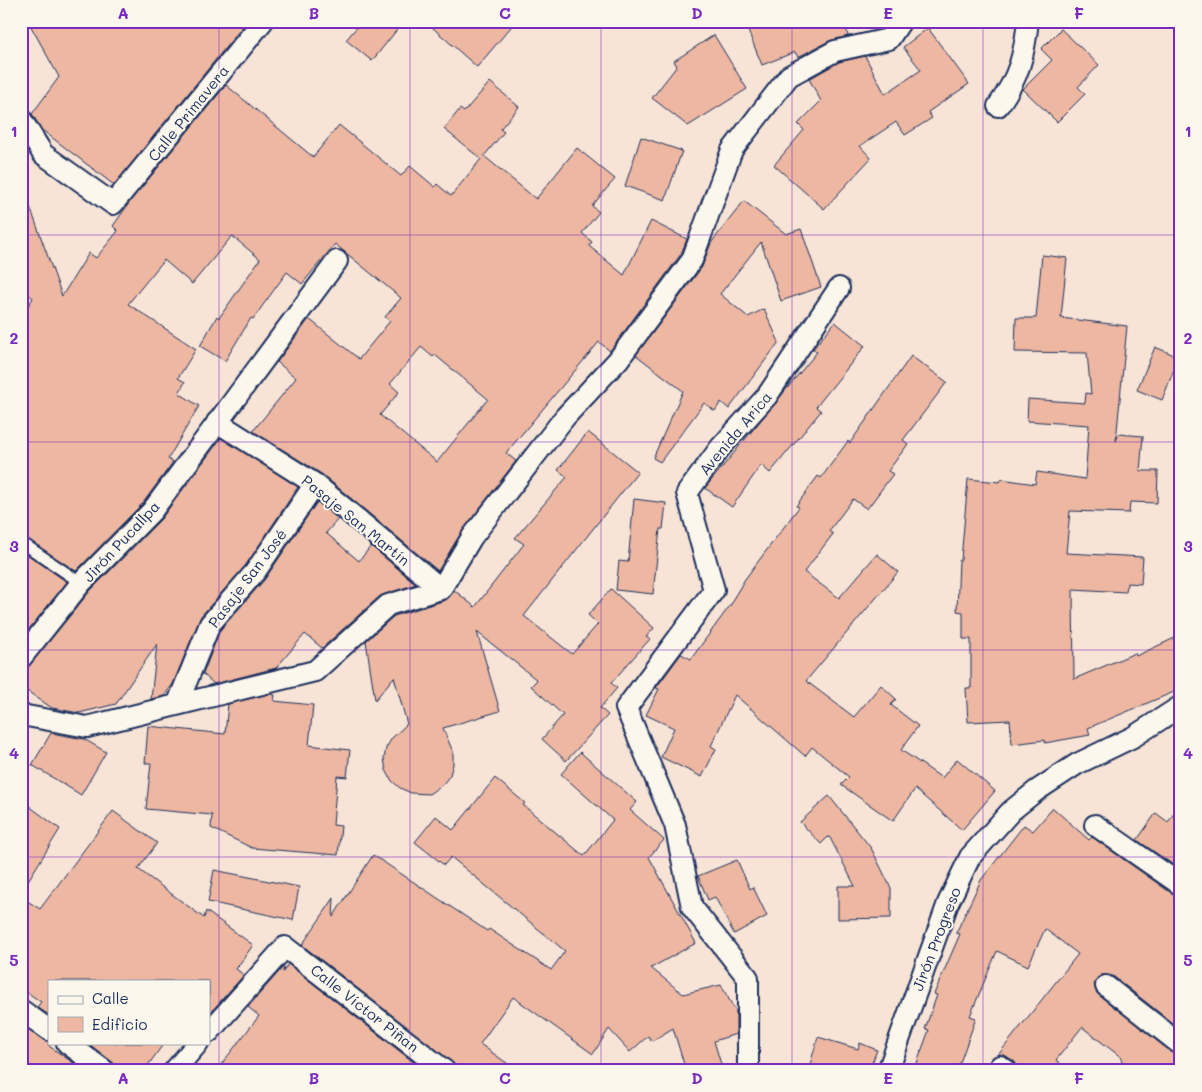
<svg xmlns="http://www.w3.org/2000/svg" width="1202" height="1092" viewBox="0 0 1202 1092" font-family="Mali,sans-serif">
  <rect width="100%" height="100%" fill="#f7e4d6"/>
  <filter id="ink" filterUnits="userSpaceOnUse"><feTurbulence type="fractalNoise" baseFrequency=".02" numOctaves="2"/><feDisplacementMap in="SourceGraphic" scale="10" xChannelSelector="R" yChannelSelector="G"/><feConvolveMatrix kernelMatrix="1 2 1 2 8 2 1 2 1" color-interpolation-filters="sRGB"/></filter>
  <g filter="url(#ink)">
    <path fill="#edb7a1" stroke="#1b2f5e" fill-rule="evenodd" d="M28 21H247L114 185 42 130 32 114 59 77Z
      M362 21H404L372 61 346 40Z
      M425 21H516L477 67Z
      M744 21H845L848 36 829 41 798 57 795 52 762 65Z
      M928 28 969 84 928 112 932 118 905 135 896 122 860 146 871 158 824 209 774 165 804 130 798 124 821 101 809 79 839 62 865 56 885 94 921 70 903 47Z
      M1061 29 1099 65 1078 87 1085 94 1057 122 1023 89 1052 60 1041 49Z
      M714 35 747 89 688 126 652 98 677 66 674 61Z
      M490 82 519 107 500 129 504 132 484 156 536 199 577 148 615 179 592 206 599 212 582 233 592 242 589 246 624 275 651 221 687 239 681 254 610 351 599 342 506 453 516 461 463 530 438 571 323 475 253 431 296 378 277 362 309 319 359 359 390 321 385 317 401 298 335 244 302 284 287 272 253 319 251 318 225 361 200 346 217 316 219 318 260 259 232 236 192 284 164 260 128 304 196 349 178 378 185 382 179 393 199 406 168 459 173 462 143 503 76 571 21 535V317L33 298 21 288V190H24L62 296 89 253 96 258 118 231 113 226 132 199 226 85 313 157 339 125 401 176 410 166 435 187 437 184 451 196 481 159 444 129 460 109 464 112ZM421 347 433 357 435 355 488 399 437 462 380 415 399 392 390 384Z
      M641 137 682 151 665 200 625 186Z
      M744 201 786 234 801 229 821 287 781 301 761 242 720 294 748 317 764 309 779 342 729 409 721 402 715 411 704 403 660 462 653 458 683 391 636 355 702 267 711 243Z
      M1042 255 1067 258 1061 318 1127 326 1116 441 1119 434 1143 436 1140 471H1158L1157 503 1130 502 1129 513 1070 511 1066 553 1143 557 1141 584 1127 583 1126 592 1073 589 1074 679 1135 653 1136 656 1181 635V689L1088 728 1090 735 1045 743V740L1012 744 1010 720 968 722 966 688H971V639H963V612L957 611 959 560H961L968 479 1000 482 1001 479 1035 484 1037 472 1085 479 1089 425 1027 421 1028 399 1085 403 1086 393 1091 394 1087 353 1015 352 1016 318H1036Z
      M835 322 865 346 816 407 821 411 770 473 761 465 732 507 705 488 817 352 813 349Z
      M1155 347 1179 357 1162 400 1137 390Z
      M911 356 947 382 903 440 908 444 888 471 893 474 867 509 853 499 829 531 833 534 804 572 839 598 877 554 898 572 806 681 854 717 881 685 896 699 891 705 918 726 901 750 942 778 957 759 995 791 962 830 915 789 893 821 841 785 849 777 812 747 805 756 735 695 711 746 716 749 702 777 661 757 674 728 646 715 659 689 656 688 681 654 691 659 734 600 733 599 745 579 799 507 796 506 818 476 821 478 848 441 850 443Z
      M588 432 638 472 524 616 572 654 598 624 588 615 611 589 654 628 646 637 650 639 611 683 617 688 600 708 608 715 566 761 542 739 563 715 531 686 537 680 477 632 500 711 443 728 453 752V764L450 775 443 784 429 794 411 793 400 788 392 781 386 770 384 759 386 748 392 738 407 724 394 677 375 700 366 641 394 616 446 600 454 590 475 607 524 544 515 538 567 477 558 470Z
      M221 438 298 487 246 565 201 616 173 684 164 696 151 699 157 644 116 704 79 713 52 708 21 687V670L30 665 90 591 161 519Z
      M634 499 666 503 663 529H660L653 594 616 590 619 561 628 562Z
      M317 502 338 519 326 533 359 561 371 546 416 584 380 596 322 648 305 634 276 668 214 684 203 674 220 630 265 579Z
      M21 550 67 582 21 639Z
      M269 694 275 695 274 701 313 705 309 745 350 750 347 777 337 776 333 825 341 826 338 855 252 848 211 828 212 815 146 809 151 763H145L148 726 225 734 228 704Z
      M51 733 84 739 106 752 81 795 32 765Z
      M580 752 637 802 630 810 664 840 649 857 696 943 651 968 683 994 721 985 736 1012V1034L714 1041 723 1071H686L673 1028 652 1041 648 1036 630 1052 609 1029 593 1054 513 997 480 1044 518 1071H457L452 1062 302 945 334 898 333 917 373 855 487 931 489 929 551 970 565 951 451 857 444 865 415 842 436 816 453 830 495 778 525 803 523 805 584 856 613 820 561 774Z
      M829 796 871 848 891 888V918L838 919V886H855L829 836 821 844 800 822Z
      M21 800 60 829 21 892Z
      M1181 803V870L1137 840 1156 813 1168 822Z
      M1053 808 1089 840 1092 837 1174 895 1181 897V1030L1113 976 1101 975 1094 985 1099 995 1174 1054 1181 1057V1071H1133L1121 1060 1122 1058 1082 1027 1056 1060 1069 1071H1019L1014 1061 1006 1056 998 1055 1078 954 1045 929 1028 966 997 951 970 1016 976 1018 957 1071H914L929 1030 925 1029 937 995 934 994 960 934 956 933 981 880 1024 825 1033 831Z
      M113 811 157 843 138 869 204 918 206 911 253 945 236 969 244 975 209 1014V981H49V1015L37 1007 41 1002 21 988V897L40 909Z
      M737 860 750 889 753 887 767 916 734 934 715 897 708 900 698 876Z
      M214 870 299 887 293 920 208 902Z
      M288 964 425 1071H216L259 1016 248 1007 284 966 283 972Z
      M23 1026 49 1042V1046L85 1071H21Z
      M818 1037 858 1049 860 1043 877 1050 869 1071H808Z
      M88 1043H164L144 1071H117L112 1062Z"/>
    <g fill="none" stroke-linecap="round" stroke-linejoin="round">
      <g stroke="#1b2f5e" stroke-width="14">
        <path id="lane" d="M21 542 81 583"/>
      </g>
      <g stroke="#1b2f5e" stroke-width="24">
        <path id="street" d="M998 106C1019 77 1024 56 1028 21
          M21 119 43 154 113 204 263 21
          M217 422 315 484 441 589
          M21 658 81 583 152 511 337 261
          M177 705 210 624 255 572 315 484
          M21 717 27 716 87 727 315 671 388 605 441 589 472 537 565 417 618 360 692 260 732 150 789 76 835 51 889 39 901 21
          M1095 825 1181 885
          M1106 986 1181 1045
          M21 1010 49 1030
          M209 1032 285 947 445 1071
          M67 1043 105 1071
          M1000 1066 1007 1071
          M174 1071 198 1043
          M748 1071V978L692 907 675 825 626 708 714 590 687 493 720 448 767 396 839 288
          M888 1071 948 903 970 857 1011 811 1036 791 1077 764 1133 737 1181 706"/>
      </g>
      <use href="#lane" stroke="#fbf7ec" stroke-width="10"/>
      <use href="#street" stroke="#fbf7ec" stroke-width="20"/>
    </g>
  </g>
  <path fill="none" stroke="#7b2cbf" stroke-width="1" stroke-opacity="0.55" d="M219 21V1071M410 21V1071M601 21V1071M792 21V1071M983 21V1071M21 235H1181M21 442H1181M21 650H1181M21 857H1181"/>
  <g text-anchor="middle" dominant-baseline="central" stroke-width="4" stroke-linejoin="round" paint-order="stroke">
    <g font-size="15" fill="#1b2f5e" stroke="#fbf7ec">
      <text transform="translate(188 113) rotate(-51)">Calle Primavera</text>
      <text transform="translate(735 433) rotate(-50)">Avenida Arica</text>
      <text transform="translate(356 520) rotate(39)">Pasaje San Martín</text>
      <text transform="translate(121 541) rotate(-47)">Jirón Pucallpa</text>
      <text transform="translate(247 578) rotate(-53)">Pasaje San José</text>
      <text transform="translate(936 939) rotate(-69)">Jirón Progreso</text>
      <text transform="translate(365 1008) rotate(38)">Calle Víctor Piñan</text>
    </g>
  </g>
  <rect width="1202" height="1092" fill="none" stroke="#fbf7ec" stroke-width="55"/>
  <rect x="48" y="980" width="162" height="65" fill="#fbf7ec" stroke="#a1a7b3"/>
  <rect x="58" y="996" width="25" height="8" fill="#fbf7ec" stroke="#a1a7b3"/>
  <text x="92" y="1004" font-size="15" fill="#1b2f5e">Calle</text>
  <rect x="58" y="1017" width="25" height="15" fill="#edb7a1" stroke="#a1a7b3"/>
  <text x="92" y="1030" font-size="15" fill="#1b2f5e">Edificio</text>
  <rect x="28" y="28" width="1146" height="1036" fill="none" stroke="#7b2cbf" stroke-width="2"/>
  <g font-size="16" text-anchor="middle" font-weight="bold" fill="#7b2cbf">
    <text x="123" y="19">A</text>
    <text x="314" y="19">B</text>
    <text x="505" y="19">C</text>
    <text x="697" y="19">D</text>
    <text x="888" y="19">E</text>
    <text x="1079" y="19">F</text>
    <text x="14" y="137">1</text>
    <text x="1188" y="137">1</text>
    <text x="14" y="344">2</text>
    <text x="1188" y="344">2</text>
    <text x="14" y="552">3</text>
    <text x="1188" y="552">3</text>
    <text x="14" y="759">4</text>
    <text x="1188" y="759">4</text>
    <text x="14" y="966">5</text>
    <text x="1188" y="966">5</text>
    <text x="123" y="1084">A</text>
    <text x="314" y="1084">B</text>
    <text x="505" y="1084">C</text>
    <text x="697" y="1084">D</text>
    <text x="888" y="1084">E</text>
    <text x="1079" y="1084">F</text>
  </g>
</svg>
